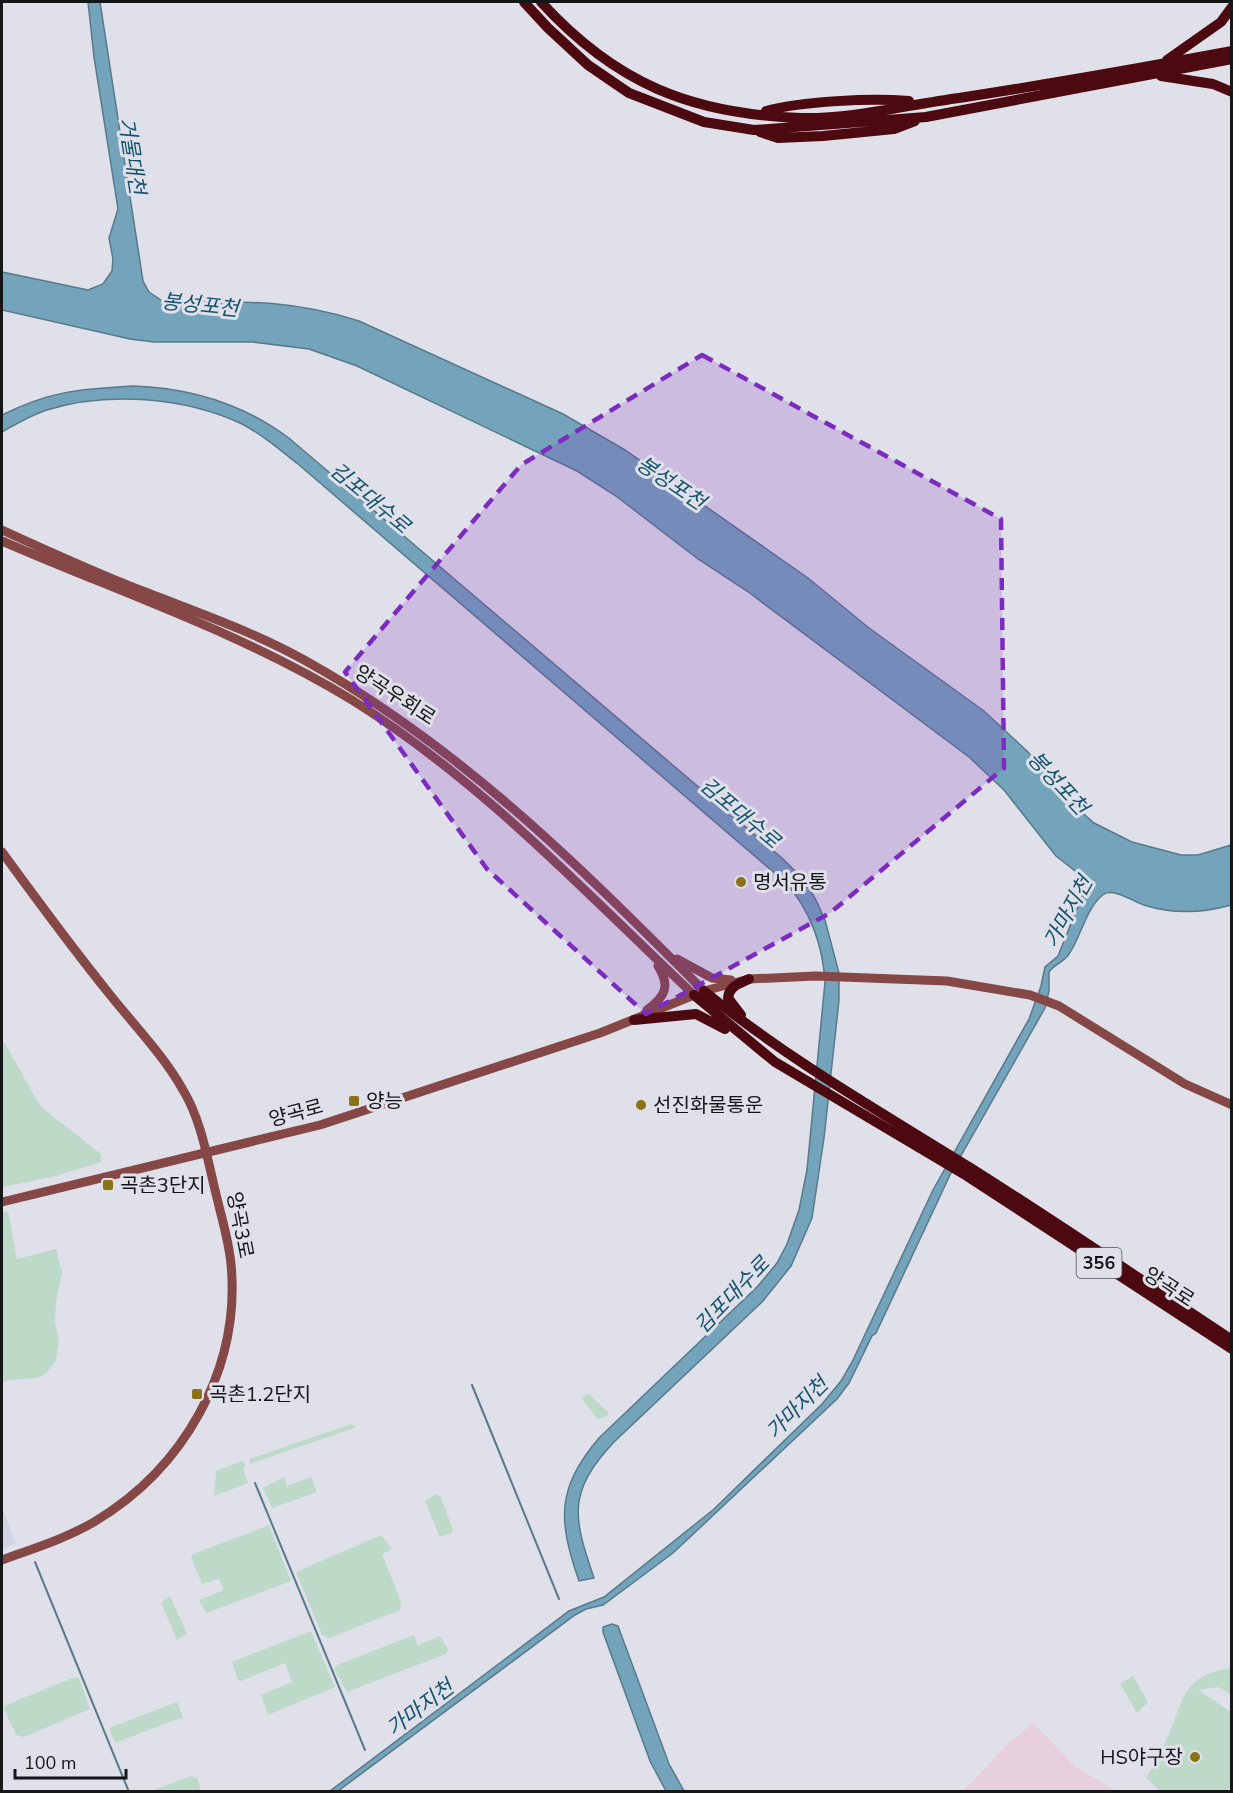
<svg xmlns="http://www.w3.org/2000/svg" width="1233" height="1793" viewBox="0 0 1233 1793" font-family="'Nunito Sans','Noto Sans KR',sans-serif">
  <rect width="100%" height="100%" fill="#dfe0e9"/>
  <path fill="#e7d0dc" d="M1034 1723 1075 1767 1117 1791H963L1011 1741Z"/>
  <path fill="#d1d4e3" d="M2 1507 16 1544 2 1549Z"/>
  <path fill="#bddac8" d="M2 1038 40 1106 101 1154V1162L52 1177 2 1187Z
    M8 1211 17 1259 56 1249 62 1272 56 1302 55 1321 59 1341 56 1361 45 1374 37 1378 8 1380 2 1384V1213Z
    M589 1394 608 1412V1416L598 1419 581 1398Z
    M351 1424 356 1426 354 1428 250 1464V1459Z
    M242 1461 246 1466 243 1468 248 1483 214 1496 216 1471Z
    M284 1477 287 1486 311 1477 317 1492 272 1508 263 1488Z
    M436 1494 440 1496 453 1529 452 1533 442 1536 439 1535 425 1501Z
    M269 1525 291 1581 206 1613 199 1600 224 1590 219 1579 202 1584 191 1558 193 1554Z
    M381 1535 392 1549 382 1554 401 1602 400 1610 329 1638 322 1635 296 1572Z
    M170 1596 187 1634 177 1640 161 1603Z
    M311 1631 335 1687 268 1715 261 1695 292 1682 285 1663 241 1681 238 1680 232 1662Z
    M414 1635 418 1645 440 1636 448 1650 446 1654 347 1692 334 1669 337 1665Z
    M1231 1668V1695L1219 1687 1198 1690 1231 1712V1788L1225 1791H1160L1146 1778C1154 1765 1162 1751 1168 1736 1186 1696 1181 1677 1231 1668Z
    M1133 1676 1148 1702 1137 1713 1120 1684Z
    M75 1677 79 1678 90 1709 24 1737 16 1735 4 1709 6 1705Z
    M177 1702 183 1717 115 1743 109 1728Z
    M192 1776 197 1778 201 1791H151Z"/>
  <path fill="#74a4bb" stroke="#58798a" stroke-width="1.5" d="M88 2H100L143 281 149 292 164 302C238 302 287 298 359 321L563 414 625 450 808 578 869 628 984 711 1028 752 1067 799 1094 823 1132 842 1181 855H1198L1231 845V905C1203 913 1172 914 1144 905 1134 902 1114 888 1104 894 1086 907 1081 937 1069 954 1063 963 1054 964 1049 972V991L1045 1008 950 1175 876 1333 872 1336 849 1383 837 1399 673 1553 603 1605 586 1609 575 1615 338 1791H330L569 1611 604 1597 713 1510 822 1404 841 1381 853 1360 933 1190 1029 1019 1041 986 1045 967 1058 956 1088 881 1056 856 1004 790 969 757 747 591 698 559 616 496 577 471 357 366 309 349 253 342H154L130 339 2 310V272L88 290 103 284 112 271 113 259 109 238 118 209 94 57Z
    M133 386C191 388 244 404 290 439L783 859 804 880 816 900 825 920 839 973V1000L824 1138 812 1218 791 1266 763 1301 614 1442C567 1492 573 1517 594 1578L579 1581C558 1520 556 1489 599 1438L758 1286 777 1263 787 1244 799 1210 807 1170 825 982C823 946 810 909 785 882L298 464C280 450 262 434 242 424 185 397 107 391 47 410 31 415 16 424 2 432V415C50 391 79 389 133 386Z
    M612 1624 618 1626 669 1764 684 1791H666L650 1761 603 1632V1627Z"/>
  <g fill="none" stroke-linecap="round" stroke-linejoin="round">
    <path stroke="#58798a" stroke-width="2" d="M472 1385 559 1599
      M255 1483 365 1750
      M35 1562 129 1792"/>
    <path stroke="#854847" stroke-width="9" d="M2 530C50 552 98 574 148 593 202 614 256 633 306 661 462 748 579 866 704 991
      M2 541C119 592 243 633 352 700 483 782 583 890 694 995
      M2 852C37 900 73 949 111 996 135 1026 164 1056 183 1090 202 1121 208 1163 217 1198 222 1219 229 1242 231 1264 241 1370 183 1469 94 1522 65 1539 32 1549 2 1560
      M677 959 712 978 731 980
      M647 1010C665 997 671 986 658 966
      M2 1202 320 1125 600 1033 704 991 749 979 816 976 947 981 1030 995 1059 1006 1185 1084 1232 1105"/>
    <path stroke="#4c0910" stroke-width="10" d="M524 2 548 28 588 65 629 93 704 122 754 130 926 117 1232 59
      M541 2C615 83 690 114 801 118 853 119 907 105 959 98 1050 84 1141 68 1232 51
      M1167 60 1221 22 1232 7
      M1161 76 1213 84 1232 92
      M766 111C802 101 871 98 909 101
      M760 132 778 138 823 136 894 129 915 121
      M704 991C786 1058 879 1111 969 1167 1058 1223 1144 1282 1232 1340
      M694 995 775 1062 967 1176 1232 1349
      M741 1015 728 998C729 986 739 984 749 979
      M634 1020 696 1014 725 1029"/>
  </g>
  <path fill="#7b2cbf" fill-opacity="0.2" stroke="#7b2cbf" stroke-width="4.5" stroke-dasharray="12 8" stroke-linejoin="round" d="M702 355 1001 519 1004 768 830 913 646 1014 487 869 345 672 521 465Z"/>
  <g fill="#897316" stroke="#dfe0e9" stroke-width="2">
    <circle cx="741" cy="882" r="6"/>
    <rect x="348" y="1095" width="12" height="12" rx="3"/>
    <circle cx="641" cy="1105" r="6"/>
    <rect x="102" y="1179" width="12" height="12" rx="3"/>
    <rect x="191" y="1388" width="12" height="12" rx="3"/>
    <circle cx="1195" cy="1757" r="6"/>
  </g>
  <g text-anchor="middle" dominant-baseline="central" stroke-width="6" stroke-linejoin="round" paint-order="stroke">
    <rect fill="#dfe0e9" stroke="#525357" stroke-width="1.5" x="1076.5" y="1248" width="45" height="30" rx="4.5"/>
    <g font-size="18" font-weight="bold" fill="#151618">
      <text x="1099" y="1263">356</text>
    </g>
    <g font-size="20" fill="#151618" stroke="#dfe0e9">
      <text transform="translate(395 695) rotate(33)">양곡우회로</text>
      <text transform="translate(296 1113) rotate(-15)">양곡로</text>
      <text transform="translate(240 1225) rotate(79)">양곡3로</text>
      <text transform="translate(1169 1287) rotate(33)">양곡로</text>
    </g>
    <g font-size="20" fill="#151618" stroke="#dfe0e9" text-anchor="start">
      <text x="753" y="882">명서유통</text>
      <text x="366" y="1101">양능</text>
      <text x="653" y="1105">선진화물통운</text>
      <text x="120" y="1185">곡촌3단지</text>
      <text x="209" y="1394">곡촌1.2단지</text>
      <text x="1183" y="1757" text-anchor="end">HS야구장</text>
    </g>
    <g font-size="21" font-style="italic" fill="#14536b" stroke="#dfe0e9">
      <text transform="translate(132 156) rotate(81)">거물대천</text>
      <text transform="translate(200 305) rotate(6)">봉성포천</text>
      <text transform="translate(671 483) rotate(34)">봉성포천</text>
      <text transform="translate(370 498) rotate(40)">김포대수로</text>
      <text transform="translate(1058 783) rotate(47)">봉성포천</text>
      <text transform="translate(740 813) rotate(40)">김포대수로</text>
      <text transform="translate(1068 912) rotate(-61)">가마지천</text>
      <text transform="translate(732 1295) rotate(-46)">김포대수로</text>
      <text transform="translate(797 1408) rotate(-45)">가마지천</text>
      <text transform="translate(420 1708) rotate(-37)">가마지천</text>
    </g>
  </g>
  <rect width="1233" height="1793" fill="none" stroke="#151618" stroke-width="6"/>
  <path d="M15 1769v9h111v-9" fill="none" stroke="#151618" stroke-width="3"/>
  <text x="24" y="1769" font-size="18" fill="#151618" stroke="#dfe0e9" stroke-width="4.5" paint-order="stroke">100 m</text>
</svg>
